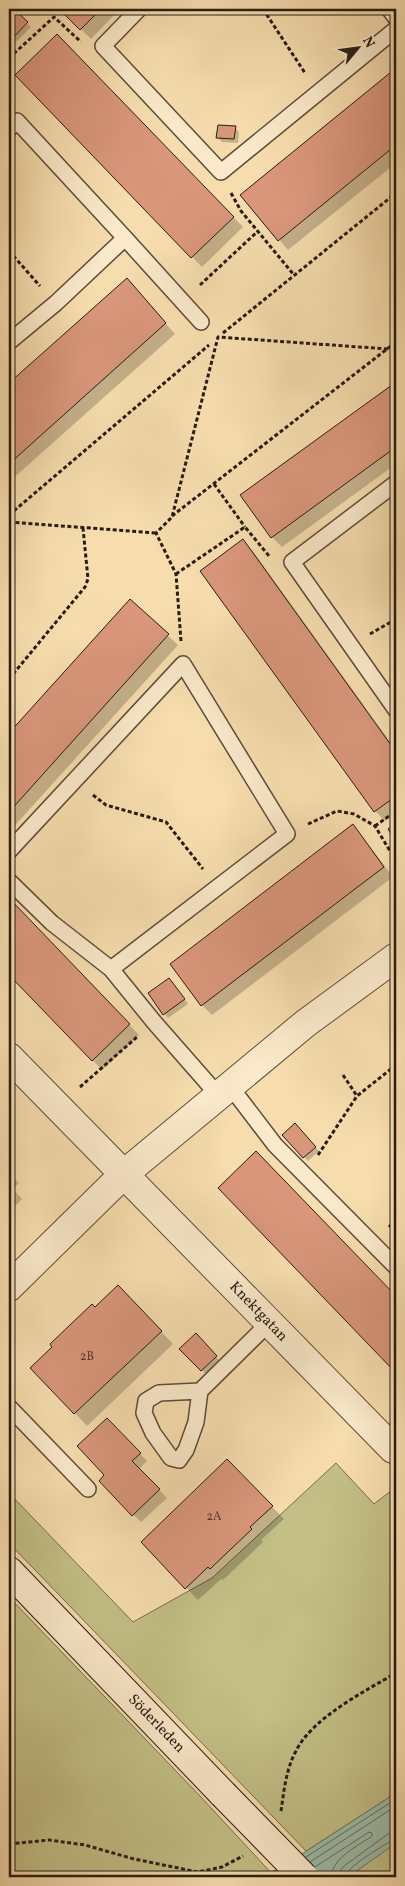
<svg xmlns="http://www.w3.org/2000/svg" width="405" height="1886" viewBox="0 0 405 1886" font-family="Vollkorn,serif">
  <rect width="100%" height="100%" fill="#f7ddae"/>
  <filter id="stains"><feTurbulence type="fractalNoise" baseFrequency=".004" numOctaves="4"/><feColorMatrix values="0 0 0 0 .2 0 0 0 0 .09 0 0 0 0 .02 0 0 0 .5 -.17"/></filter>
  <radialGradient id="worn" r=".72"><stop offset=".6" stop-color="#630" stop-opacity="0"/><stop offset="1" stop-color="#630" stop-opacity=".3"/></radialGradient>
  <path fill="#c3bf86" stroke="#756e4c" d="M336 1463 374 1504 396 1487V1793L306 1851 9 1543V1493L133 1622 212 1578Z
    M9 1597 200 1796 275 1877H9Z
    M396 1843V1877H348Z"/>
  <path fill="#9dbcaa" stroke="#6e7c6e" d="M396 1793V1843L348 1877H260L282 1867Z"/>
  <path fill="#0003" d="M61 9H120L91 39Z
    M15 12 31 27 9 49V19Z
    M57 36 243 227 202 267 16 75Z
    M396 70V163L288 250 242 195Z
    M235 128 239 132 238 143 222 142 218 138Z
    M127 280 175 334 9 482V384Z
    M396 383V464L282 547 272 537 241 495Z
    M243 541 253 551 396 750V813L385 821 375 811 202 571Z
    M130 601 178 645 9 832V734Z
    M352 826 362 836 393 877 212 1015 202 1005 171 964Z
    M9 899 139 1035 102 1070 9 973Z
    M173 983 188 1004 168 1018 150 994Z
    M295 1125 319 1151 308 1161 283 1135Z
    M256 1152 396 1298V1371L219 1188Z
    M9 1173 19 1183 13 1189 22 1199 9 1212Z
    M130 1299 173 1344 87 1426 75 1413 95 1308Z
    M196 1335 220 1361 206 1374 181 1349Z
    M107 1419 147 1461 139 1469 167 1498 141 1522 100 1481 106 1475Z
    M239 1473 284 1519 261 1540 263 1542 223 1580 221 1579 198 1600 143 1542Z"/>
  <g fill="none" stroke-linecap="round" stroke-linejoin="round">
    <path stroke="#626c5e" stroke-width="1" d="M306 1857 396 1799
      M310 1862 396 1806
      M315 1867 369 1832 372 1833V1836C358 1846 332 1858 331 1877
      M339 1877 340 1871 344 1866 388 1834 396 1833
      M345 1877C347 1866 382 1847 392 1840L396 1839"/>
  </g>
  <path fill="#d9967b" stroke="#271c13" d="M59 9H101L80 30Z
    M15 10 28 22 9 42V17Z
    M57 34 234 217 191 258 15 75Z
    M396 68V145L278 241 240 195Z
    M218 125 236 126 234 139 216 138Z
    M127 278 166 323 9 464V383Z
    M396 382V447L271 538 240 495Z
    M243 539 396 752V796L374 812 200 571Z
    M130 599 169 634 9 812V733Z
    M396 823V843L388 829Z
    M353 824 384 867 201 1006 170 964Z
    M9 898 130 1024 92 1061 9 975Z
    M169 978 185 999 163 1015 148 993Z
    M295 1123 316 1147 303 1158 282 1135Z
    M256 1151 396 1296V1373L218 1188Z
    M118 1285 162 1331 74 1414 30 1368 52 1347 50 1344 92 1304 95 1307Z
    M196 1333 217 1356 201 1371 179 1349Z
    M107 1418 141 1453 132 1461 160 1489 132 1516 99 1481 104 1475 77 1446Z
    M227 1459 273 1506 250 1527 252 1529 210 1569 208 1567 185 1589 141 1542Z"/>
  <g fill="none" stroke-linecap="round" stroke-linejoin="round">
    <g stroke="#5b4c3a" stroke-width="18">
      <path id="lane" d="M139 9 103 46 221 172 396 29
        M389 9 396 18
        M9 129 17 121 125 238 56 303 9 342
        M125 238 201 322
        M396 483 292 562 396 710
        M9 851 183 664 287 834 111 969
        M9 881 52 923 111 969 154 1022 218 1095
        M230 1086 275 1145 396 1267
        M200 1391 159 1393 146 1401 144 1413 153 1433 171 1458 179 1460 186 1450 196 1422 200 1391 269 1323
        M9 1407 88 1489"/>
    </g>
    <g stroke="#5b4c3a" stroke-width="30">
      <path id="street" d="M9 1057 393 1449
        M9 1287 124 1174 306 1023 396 957"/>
    </g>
    <g stroke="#271c13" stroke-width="30">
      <path id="secondary" d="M9 1571 223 1794"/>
    </g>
    <path stroke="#271c13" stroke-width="3" stroke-dasharray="4 2.5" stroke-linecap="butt" d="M263 9 305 73
      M9 58 54 17 81 42
      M231 193 241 211 294 275
      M9 251 40 286
      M200 285 258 231
      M223 333 396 193
      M214 484 245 527
      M9 515 209 345
      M172 516 396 342
      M9 522 156 533
      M176 574 245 527 269 556
      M370 634 396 619
      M181 641 176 574 156 533 172 517 218 337 388 349
      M9 679 85 587 88 579 83 528
      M93 795 106 805 166 822 203 869
      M308 824 337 811 354 814 375 826 396 861
      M375 826 396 811
      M9 1022 14 1027
      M343 1075 357 1096
      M80 1087 137 1037
      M318 1155 357 1096 396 1065
      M389 1227 396 1220
      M281 1811C284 1791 286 1769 296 1751 312 1718 365 1691 396 1673
      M9 1844 49 1840 85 1845 134 1859 198 1872 222 1867 243 1856"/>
    <use href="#lane" stroke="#fae9ca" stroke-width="15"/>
    <use href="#street" stroke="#fae9ca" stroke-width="28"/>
    <use href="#secondary" stroke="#fae9ca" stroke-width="28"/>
    <g stroke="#271c13" stroke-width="30" stroke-linecap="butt">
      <path id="secondary-bridge" d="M223 1794 304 1877"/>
    </g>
    <use href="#secondary-bridge" stroke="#fae9ca" stroke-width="28"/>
  </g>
  <g text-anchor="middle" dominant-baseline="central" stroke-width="4.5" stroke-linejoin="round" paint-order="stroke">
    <g font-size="12" fill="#543a2d">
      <text x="87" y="1357">2B</text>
      <text x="214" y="1517">2A</text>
    </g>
    <g font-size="15" fill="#271c13" stroke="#fae9ca">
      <text transform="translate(258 1312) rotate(46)">Knektgatan</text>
      <text transform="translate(156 1724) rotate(46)">Söderleden</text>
    </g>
  </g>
  <rect width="405" height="1886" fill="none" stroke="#f7ddae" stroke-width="30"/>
  <rect x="10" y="10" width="385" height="1866" fill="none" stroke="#271c13" stroke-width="2.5"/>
  <rect x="15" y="15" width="375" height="1856" fill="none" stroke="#271c13"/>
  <g transform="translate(358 48) rotate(61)" stroke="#fae9ca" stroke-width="4" paint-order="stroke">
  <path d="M0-4L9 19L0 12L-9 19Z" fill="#271c13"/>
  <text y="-8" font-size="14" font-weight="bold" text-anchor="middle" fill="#271c13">N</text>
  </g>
  <rect width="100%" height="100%" filter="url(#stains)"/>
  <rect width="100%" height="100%" fill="url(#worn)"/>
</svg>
